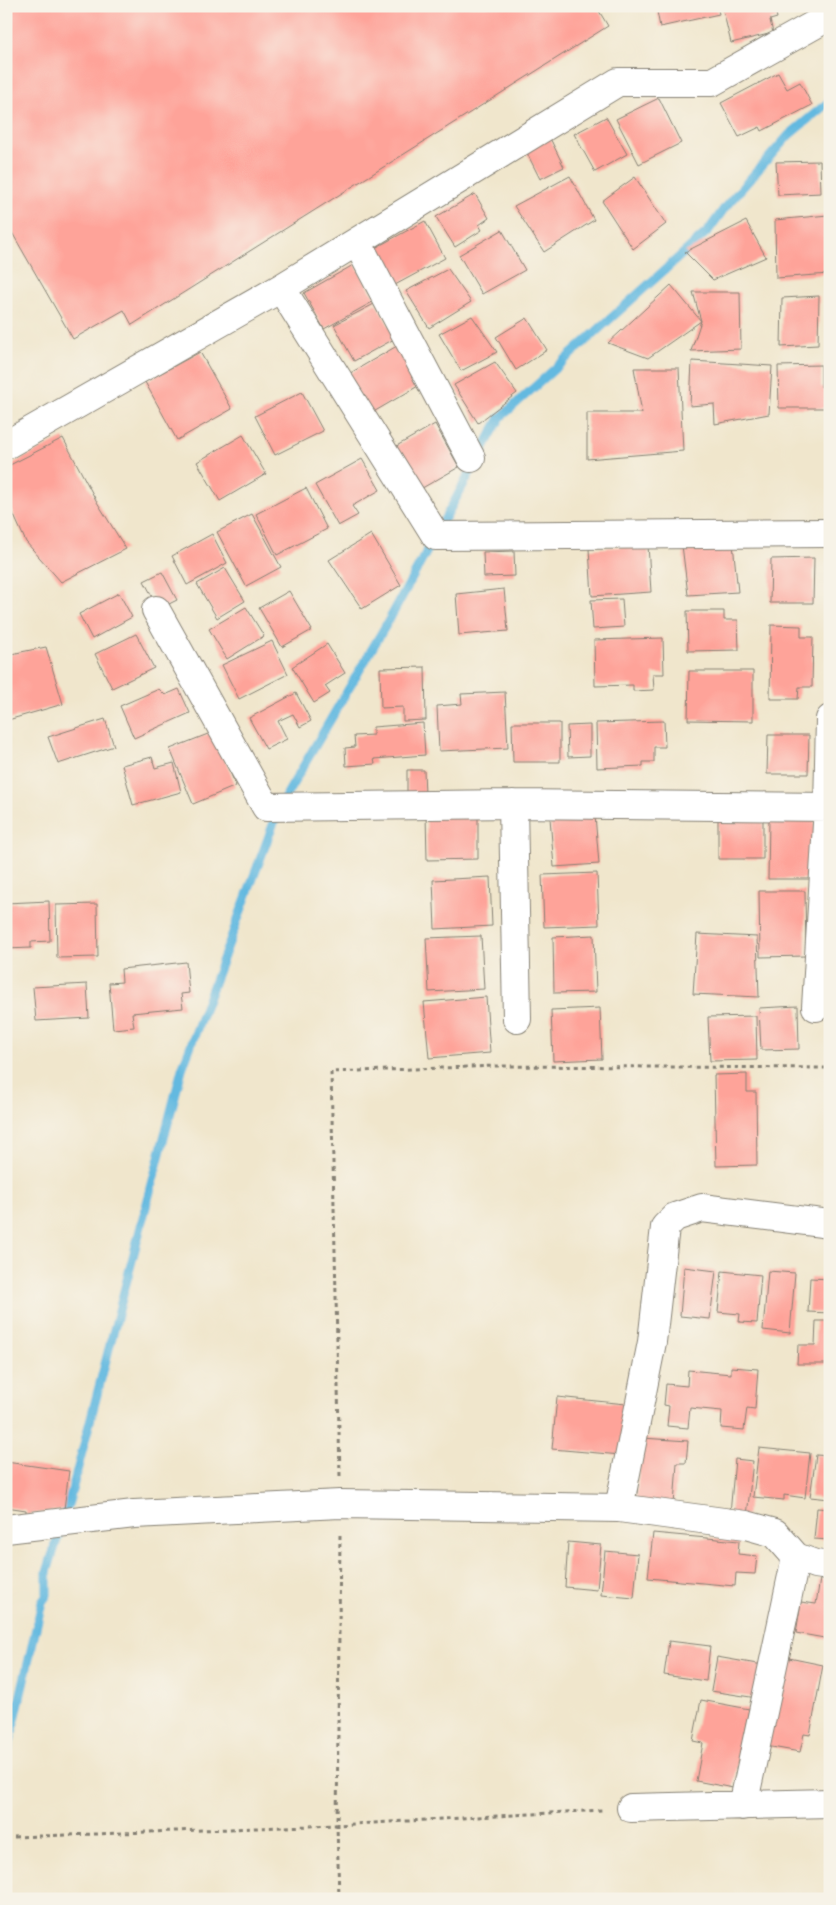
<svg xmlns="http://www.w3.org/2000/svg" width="836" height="1905" viewBox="0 0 836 1905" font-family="Itim,sans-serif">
  <rect width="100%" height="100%" fill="#f7f3e8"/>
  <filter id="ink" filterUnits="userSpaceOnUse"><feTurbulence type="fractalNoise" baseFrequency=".02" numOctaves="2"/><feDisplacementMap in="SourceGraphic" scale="10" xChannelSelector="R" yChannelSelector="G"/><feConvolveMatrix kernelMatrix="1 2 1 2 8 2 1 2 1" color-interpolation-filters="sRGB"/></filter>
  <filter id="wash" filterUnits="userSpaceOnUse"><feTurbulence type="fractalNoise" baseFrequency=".0096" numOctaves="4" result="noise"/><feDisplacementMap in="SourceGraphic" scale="20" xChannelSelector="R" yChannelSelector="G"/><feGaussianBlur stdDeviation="1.12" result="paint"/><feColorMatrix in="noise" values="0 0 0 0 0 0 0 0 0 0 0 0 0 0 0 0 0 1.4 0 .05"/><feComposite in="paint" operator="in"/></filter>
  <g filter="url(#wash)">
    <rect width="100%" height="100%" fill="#f0e6cc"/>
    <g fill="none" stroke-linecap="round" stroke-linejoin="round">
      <path stroke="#64b9e0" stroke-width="9" d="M6 1759 42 1602 47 1595V1572L70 1498 182 1069 280 806 393 613 500 418 708 231 726 206 789 135 830 101"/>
    </g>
    <g id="blocks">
      <path fill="#fea399" d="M6 6H596L608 26 132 325 124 310 73 339 6 222Z
        M656 6H717L719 14 660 27Z
        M722 6H782V7L775 9 777 18 770 20 773 33 731 43Z
        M778 73 787 89 800 82 812 105 762 131 760 127 739 137 721 103Z
        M659 98 681 143 639 164 616 119Z
        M606 117 627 154 595 172 574 134Z
        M548 134 564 167 540 179 524 147Z
        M820 161 821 193 778 195 776 162Z
        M570 176 594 220 544 252 514 206Z
        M635 177 666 224 633 249 602 201Z
        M475 194 489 218 479 225 482 230 455 247 436 217Z
        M828 215 829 274 776 278 775 220Z
        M425 221 445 258 395 285 375 248Z
        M746 221 766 257 713 280 685 252Z
        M502 230 525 270 482 294 459 255Z
        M355 264 376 300 324 329 304 293Z
        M448 269 471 302 429 328 406 291Z
        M671 285 701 321 648 358 608 343Z
        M693 292H740L741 349 691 351 701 321Z
        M819 296 818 345 781 347 782 298Z
        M376 303 396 338 354 361 334 325Z
        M472 316 497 352 461 371 439 334Z
        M527 318 547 350 516 370 496 337Z
        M402 343 425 382 370 414 347 375Z
        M200 352 232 409 177 440 145 382Z
        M692 361 772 366 769 414 715 424 714 404 690 406Z
        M495 362 517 393 478 423 454 385Z
        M821 365V387H828V408H779L778 366Z
        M634 368H679L683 451 587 459V413H642Z
        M302 392 323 431 275 455 255 416Z
        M435 424 459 467 417 491 393 448Z
        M243 435 266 474 220 501 197 462Z
        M63 438 97 502 126 549 61 582 26 542 6 498V467Z
        M362 459 380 490 352 506 358 515 338 526 315 485Z
        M306 488 327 529 277 555 256 514Z
        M252 514 281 567 246 586 217 532Z
        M212 534 227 563 187 585 172 556Z
        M371 534 401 585 362 609 329 560Z
        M733 544 738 592 688 595 682 545Z
        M648 545 651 592 592 596 589 549Z
        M514 551 515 576 484 577 483 552Z
        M814 558 813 603H770L771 559Z
        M225 568 245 601 217 618 197 584Z
        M162 572 177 600 159 609 144 581Z
        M504 589 508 631 459 635 456 594Z
        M289 591 312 630 282 647 259 608Z
        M119 593 132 617 92 639 79 614Z
        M622 599 624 627 593 629 591 600Z
        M246 607 264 636 227 659 209 629Z
        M687 611H724V620H738L739 650 688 651Z
        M771 625 801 626V637H813L812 687H799L798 699H770Z
        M136 634 154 668 112 688 95 654Z
        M663 638 664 674H653L654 690 633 691V685L595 686 594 640Z
        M272 641 288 674 239 699 222 665Z
        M327 644 345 673 325 686 330 693 314 703 292 667Z
        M46 647 63 704 8 720 6 715V655Z
        M425 667 426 720 403 721V707L381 708 380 668Z
        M689 671H753V721L688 720Z
        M159 689 165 695 179 689 190 713 134 738 120 706Z
        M505 692 508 748 439 751 437 706 462 704 461 694Z
        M296 693 311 721 300 727 293 714 278 721 287 739 266 749 249 718Z
        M105 719 114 746 58 764 48 737Z
        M664 721 665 747H654V762H643V766L597 768 596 723Z
        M423 723 425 755 374 759 375 764 346 766 345 748 355 747 354 736 373 735V727Z
        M512 723H560V762H513Z
        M590 725V756L568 757 567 726Z
        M213 732 236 786 193 804 170 749Z
        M768 735H809L808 774H767Z
        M152 757 155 768 174 763 181 792 133 805 122 765Z
        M407 770H424L425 795 407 796Z
        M478 813V859L427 860 426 814Z
        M595 815 599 864 554 867 550 818Z
        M718 816H763V859H718Z
        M769 819H815V879H768Z
        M597 873 599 925 544 927 542 875Z
        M490 877 492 926 435 929 433 880Z
        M759 891H805L806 956 760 957Z
        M49 901 50 941 31 942V948L6 949V903Z
        M97 904 98 957 57 958 56 905Z
        M697 934 757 937 759 997 693 994Z
        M594 935 596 992 554 993 553 937Z
        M481 936 484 989 429 992 426 938Z
        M186 962 189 993 181 994 183 1008 132 1013 134 1027 113 1029 109 983 122 982 121 969Z
        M87 984 89 1018 36 1021 33 987Z
        M486 997 490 1053 429 1058 424 1002Z
        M798 1006 799 1049 761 1050 759 1008Z
        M600 1008 602 1059 553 1061 551 1010Z
        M756 1016 757 1060 710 1061 708 1017Z
        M747 1074V1092H756L757 1165 716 1166 714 1075Z
        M684 1267 716 1271 710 1319 680 1316Z
        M722 1271 761 1275 757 1323 739 1322 740 1314 718 1312Z
        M768 1271 795 1273 790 1333 763 1330Z
        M810 1278 830 1279V1313L808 1312Z
        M816 1321H830V1364H797L798 1345H815Z
        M731 1367 758 1369 755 1409 747 1408 744 1430 721 1428 722 1411 690 1408 688 1428 667 1426 669 1406 664 1405 666 1384 687 1386 688 1370 731 1374Z
        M557 1397 626 1404 621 1455 552 1449Z
        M642 1438 688 1441 686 1463H677L674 1505 636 1502Z
        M759 1448 810 1453 805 1498 784 1495V1500L753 1497Z
        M816 1455 830 1456V1499L810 1497Z
        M735 1459 753 1461 747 1516 730 1514Z
        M6 1462 69 1471 64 1509 26 1515V1510L6 1507Z
        M817 1508 830 1509V1540L814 1539Z
        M653 1533 739 1541 738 1554 757 1556 755 1574 736 1573 735 1586 648 1578Z
        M568 1542 601 1545 597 1590 565 1587Z
        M605 1551 638 1554 634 1598 601 1595Z
        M820 1579 830 1581V1639L796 1633 801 1602 816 1604Z
        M669 1641 710 1646 706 1681 664 1675Z
        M717 1657 763 1665 757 1698 711 1691Z
        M784 1657 823 1665 810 1735 804 1734 800 1752 766 1746Z
        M701 1700 749 1709 733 1788 696 1781 703 1743 693 1741Z"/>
    </g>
  </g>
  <g filter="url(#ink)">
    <use href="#blocks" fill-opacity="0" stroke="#868174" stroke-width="1"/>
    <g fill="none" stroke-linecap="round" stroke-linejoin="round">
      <g stroke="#868174" stroke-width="30">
        <path id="street" d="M357 242 471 458
          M281 288 436 536 830 533
          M6 445 281 288 618 82H712L830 16
          M156 610 266 807 513 804 830 807
          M513 804 517 1019
          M816 1007 828 807 830 719
          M619 1508 652 1342 665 1227 675 1217 702 1208 830 1224
          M6 1529 134 1514 340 1504 619 1508 746 1525 775 1533 796 1557 815 1564 830 1566
          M743 1806 796 1557
          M631 1808 830 1803"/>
      </g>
      <path stroke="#868174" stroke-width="3" stroke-dasharray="4 4" stroke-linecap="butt" d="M340 1476 331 1072 497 1066 830 1068
        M14 1837 337 1825 602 1810
        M339 1899 337 1825 340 1534"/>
      <use href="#street" stroke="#fff" stroke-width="28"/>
    </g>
  </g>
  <rect width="836" height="1905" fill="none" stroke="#f7f3e8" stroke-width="25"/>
</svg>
